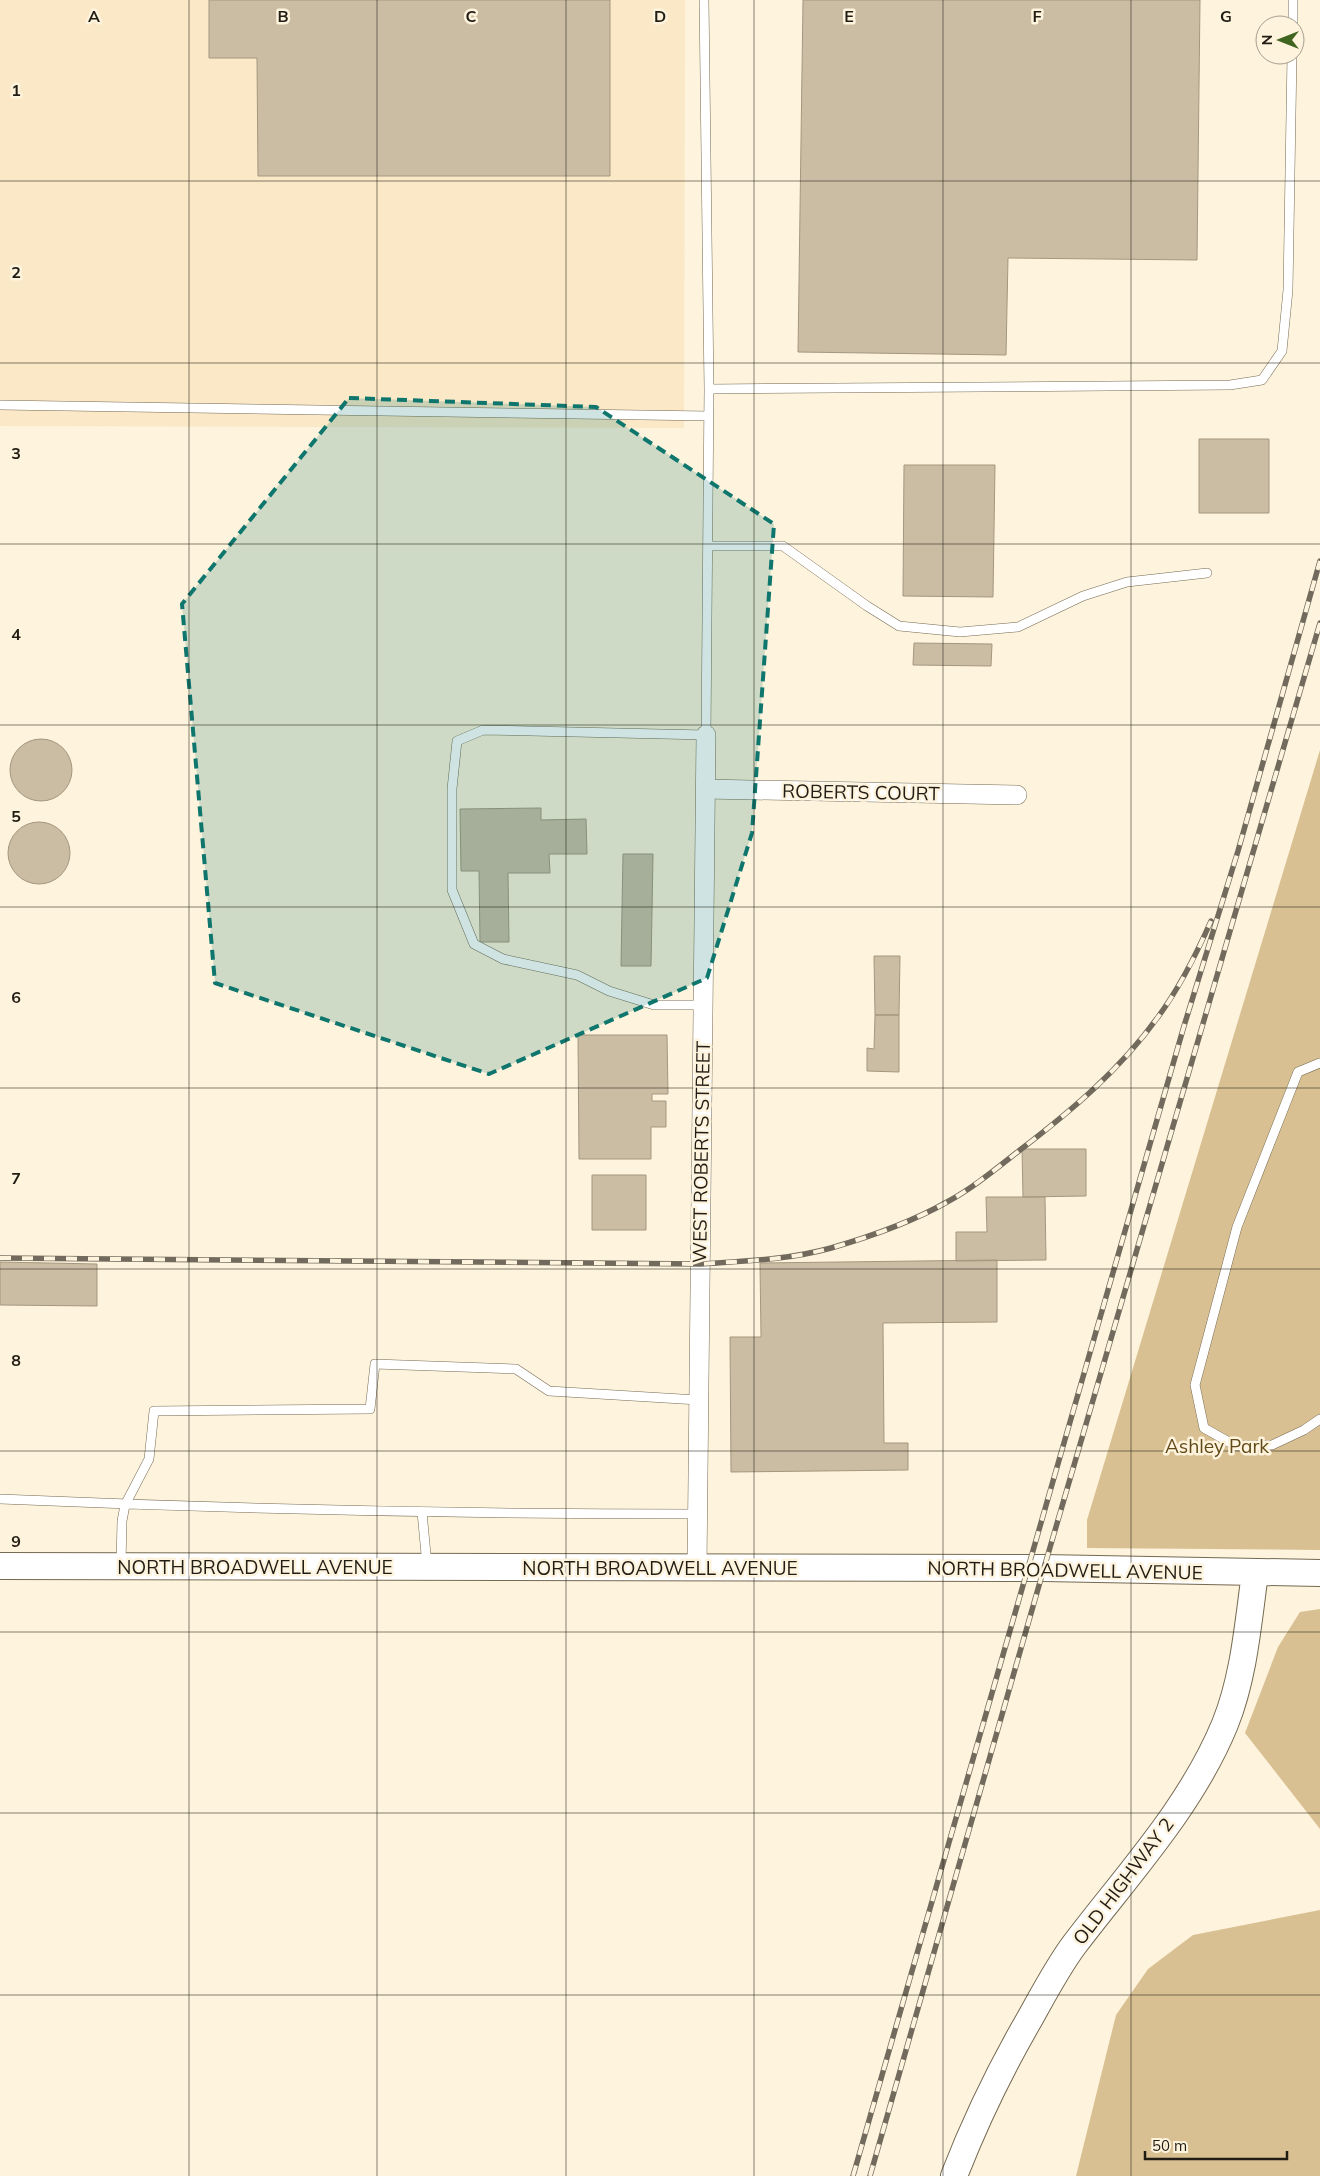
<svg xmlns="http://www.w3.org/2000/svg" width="1320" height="2176" viewBox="0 0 1320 2176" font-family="Mulish,sans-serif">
  <rect width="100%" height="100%" fill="#fef3dd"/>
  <path fill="#fae8c7" d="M0 0H685L684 428 0 426Z"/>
  <path fill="#d9c092" d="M1320 750V1550L1087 1548V1520Z
    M1320 1609V1829L1245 1733 1278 1647 1300 1612Z
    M1320 1910V2176H1076L1116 2015 1148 1969 1193 1935Z"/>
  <path fill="#cbbda4" stroke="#a4977f" d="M209 0H610V176H258L257 58H209Z
    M803 0H1200L1197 260 1008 258 1006 355 798 352Z
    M1199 439H1269V513H1199Z
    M904 465H995L993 597 903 596Z
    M914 643 992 644 991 666 913 665Z
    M10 770a31 31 0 1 1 62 0a31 31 0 1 1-62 0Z
    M541 808V820L586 819 587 854H549L550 873H508L509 942H480L479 871H461L460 809Z
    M8 853a31 31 0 1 1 62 0a31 31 0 1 1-62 0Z
    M623 854H653L651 966H621Z
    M874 956H900L899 1015H875Z
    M875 1015H899V1072L867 1071V1048L874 1049Z
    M578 1035H667L668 1094H652V1101H666V1127H651V1159H579Z
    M1022 1149H1086V1196L1023 1197Z
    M592 1175H646V1230H592Z
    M986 1197H1045L1046 1260 956 1261V1232H987Z
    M997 1260V1322L883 1323 884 1443H908V1470L731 1472 730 1337H761L760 1263Z
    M0 1262 97 1264V1306L0 1305Z"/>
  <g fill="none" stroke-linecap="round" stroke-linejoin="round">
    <g stroke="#756951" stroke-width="10">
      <path id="lane" d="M1293 25V0
        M709 389 1230 385 1262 380 1282 351 1288 290 1292 55
        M0 405 709 416
        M708 546H783L867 606 899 626 960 632 1018 627 1083 596 1127 582 1207 573
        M703 1005H654L609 991 577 975 503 959 474 944 452 890V789L457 741 483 730 706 735 709 389 704 0
        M1320 1063 1298 1072 1237 1227 1195 1385 1204 1428 1236 1446 1272 1445 1304 1430 1320 1419
        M0 1499C232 1509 465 1514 698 1514
        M422 1512 427 1565
        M121 1564 122 1521 125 1505 149 1459 154 1411 370 1409 375 1364 516 1369 549 1391 698 1400"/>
    </g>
    <g stroke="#756951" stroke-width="20">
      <path id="street" d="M705 789 1017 795
        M697 1568 706 735"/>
    </g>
    <g stroke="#756951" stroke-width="28">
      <path id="secondary" d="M0 1566 1044 1568 1320 1573
        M954 2176C975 2122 1000 2070 1029 2020 1043 1995 1057 1968 1074 1945 1127 1875 1191 1807 1225 1724 1244 1677 1248 1624 1255 1573"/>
    </g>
    <use href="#lane" stroke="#fff" stroke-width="9"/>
    <use href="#street" stroke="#fff" stroke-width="19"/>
    <use href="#secondary" stroke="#fff" stroke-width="26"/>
    <g stroke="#726b5d" stroke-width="5.5">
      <path id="rail" d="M0 1258 700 1264C744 1261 788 1260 831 1248 869 1237 912 1222 947 1202 973 1188 997 1168 1020 1150 1071 1111 1120 1070 1158 1017 1180 987 1196 955 1211 921
        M853 2176 1184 1026 1238 851 1320 561
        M870 2176 1044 1568 1320 623"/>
    </g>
    <use href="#rail" stroke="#fef3dd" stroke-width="4" stroke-dasharray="11" stroke-linecap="butt"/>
  </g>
  <path fill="#0f766e" fill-opacity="0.2" stroke="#0f766e" stroke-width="4" stroke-dasharray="10 6" stroke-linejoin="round" d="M349 398 596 407 774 524 752 833 707 978 489 1074 215 983 182 604Z"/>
  <path fill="none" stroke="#221d14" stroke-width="1" stroke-opacity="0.55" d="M189 0V2176M377 0V2176M566 0V2176M754 0V2176M943 0V2176M1131 0V2176M0 181H1320M0 363H1320M0 544H1320M0 725H1320M0 907H1320M0 1088H1320M0 1269H1320M0 1451H1320M0 1632H1320M0 1813H1320M0 1995H1320"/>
  <g text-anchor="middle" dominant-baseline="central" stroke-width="5" stroke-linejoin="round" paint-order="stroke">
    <g font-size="19" fill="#221d14" stroke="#fef3dd">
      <text transform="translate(861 792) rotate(1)">ROBERTS COURT</text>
      <text transform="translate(701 1152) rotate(-89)">WEST ROBERTS STREET</text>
      <text x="255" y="1567">NORTH BROADWELL AVENUE</text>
      <text x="660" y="1568">NORTH BROADWELL AVENUE</text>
      <text transform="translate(1065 1570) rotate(1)">NORTH BROADWELL AVENUE</text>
      <text transform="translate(1123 1881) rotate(-53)">OLD HIGHWAY 2</text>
    </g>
    <g font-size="19" fill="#604918" stroke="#fef3dd">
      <text x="1217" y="1446">Ashley Park</text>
    </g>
  </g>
  <g font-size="16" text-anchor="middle" font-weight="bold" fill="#221d14" stroke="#fef3dd" stroke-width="5" stroke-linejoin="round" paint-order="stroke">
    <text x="94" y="22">A</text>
    <text x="283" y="22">B</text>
    <text x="471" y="22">C</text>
    <text x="660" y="22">D</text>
    <text x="849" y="22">E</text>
    <text x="1037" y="22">F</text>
    <text x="1226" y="22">G</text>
    <text x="16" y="96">1</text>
    <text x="16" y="278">2</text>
    <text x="16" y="459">3</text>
    <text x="16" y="640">4</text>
    <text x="16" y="822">5</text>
    <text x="16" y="1003">6</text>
    <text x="16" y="1184">7</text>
    <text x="16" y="1366">8</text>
    <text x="16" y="1547">9</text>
  </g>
  <g transform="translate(1280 40) rotate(270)"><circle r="24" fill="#fef3dd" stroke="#a69d8d"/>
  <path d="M0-4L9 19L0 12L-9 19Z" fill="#3f651f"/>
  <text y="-8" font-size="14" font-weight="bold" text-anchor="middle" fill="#221d14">N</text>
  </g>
  <path d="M1145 2151v8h142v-8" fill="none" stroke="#221d14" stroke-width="2.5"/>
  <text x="1152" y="2151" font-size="15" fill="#221d14" stroke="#fef3dd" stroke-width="4" paint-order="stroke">50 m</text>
</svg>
